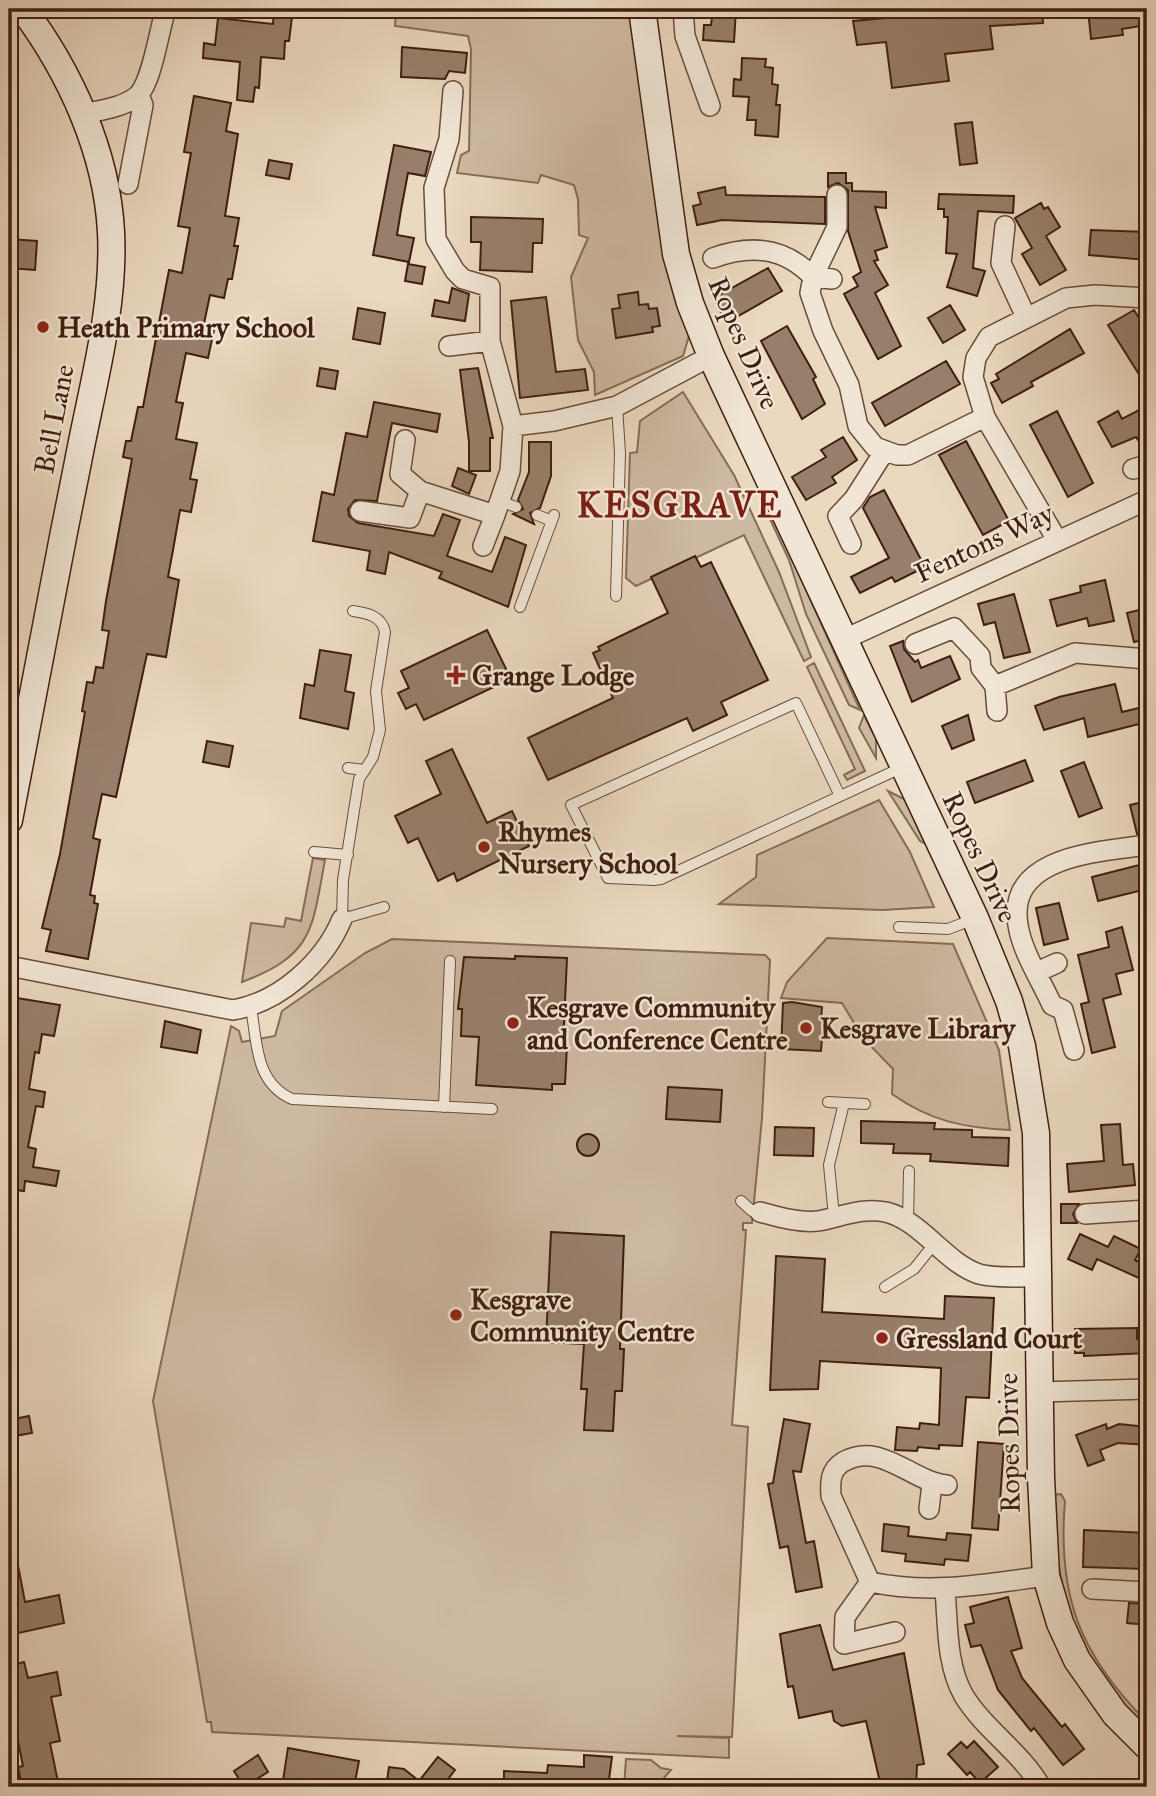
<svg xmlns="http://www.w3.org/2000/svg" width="1156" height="1796" viewBox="0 0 1156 1796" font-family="'IM FELL Great Primer',serif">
  <rect width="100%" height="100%" fill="#ead8bf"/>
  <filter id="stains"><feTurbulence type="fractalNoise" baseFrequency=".00286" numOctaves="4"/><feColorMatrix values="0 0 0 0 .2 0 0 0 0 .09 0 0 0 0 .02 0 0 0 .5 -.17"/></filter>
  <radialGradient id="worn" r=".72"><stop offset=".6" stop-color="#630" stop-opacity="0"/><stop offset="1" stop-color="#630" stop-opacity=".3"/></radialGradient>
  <path fill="#cdb8a1" stroke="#866b58" stroke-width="2" d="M396 9H631L657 214 689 336 683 356 595 395 594 372 578 340 571 277 588 238 579 235 578 199 574 185 541 175 538 183 457 173 461 155 469 151 471 49 468 36 395 26Z
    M683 392 734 475 779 572 811 657 804 661 744 535 636 586 626 578 630 453 637 452 640 421Z
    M772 514 860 710 849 705 806 614 789 560 770 519Z
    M814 663 865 771 847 780 844 775 855 769 807 667Z
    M864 715 876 739V758L859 728Z
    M888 791 906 800 926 844 920 841Z
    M879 800 910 852 934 907 882 910 719 904 756 877 757 855Z
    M313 858 325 860C312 929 314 955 242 982L251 923 284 927 286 918 301 921Z
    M827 938 953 944 999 1050 1010 1130C964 1128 930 1121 892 1094L893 1069 863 1038 842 1003 781 998 787 982Z
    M392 939 765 955 770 960 762 1118 752 1223H743V1230H746L732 1425 748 1427 732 1737 677 1736 729 1738V1758L212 1732 211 1722H207L153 1401 231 1026 239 1031 242 1042 275 1036 282 1011 365 953Z
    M1061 1494 1065 1501C1057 1596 1080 1655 1147 1722V1731C1075 1657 1056 1596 1052 1495Z
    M626 1759 651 1760 661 1768 671 1770 662 1780 660 1787H624Z"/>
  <path fill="#987f6b" stroke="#401e0f" stroke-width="2" d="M274 9H293L289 41H285L284 59 261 57 259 88 255 87 253 102 237 100 240 62 203 58 204 43 215 45 218 18 273 24Z
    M713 9H736L734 42 703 40 704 25H711Z
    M984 9H1042L1043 23 990 26 993 49 945 54 949 81 892 88 886 42 857 45 853 21Z
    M1088 9H1147V25L1122 29 1123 35 1091 39Z
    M402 47 467 53 465 73 449 71 445 79 401 77Z
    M742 58 766 59 765 67 773 68 772 84 778 85 776 105H780L778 137 755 135 756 120H747L749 97 733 96 734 79 741 80Z
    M194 96 231 103 226 131 238 134 225 216 239 218 234 246H238L232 279H228L224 298 210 295 203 328 214 330 208 358 186 353 176 402 183 403 176 439 197 443 190 479 197 480 191 512 180 510 173 550 168 577 179 580 166 657 147 654 116 797 102 794 93 838 100 840 90 895 95 896 94 903 98 904 88 959 46 951 51 930 42 928 60 854 85 712 82 711 87 682 93 683 96 667 103 668 109 631 102 630 106 601 132 459 123 457 126 441H131L138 407H143L169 270 182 273 190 228 178 226 191 153 184 152Z
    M972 122 977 163 960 165 955 124Z
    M394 145 431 152 425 176 408 173 401 210 397 235 414 238 409 262 373 255Z
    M269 160 292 164 289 179 266 175Z
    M828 173H846V183H852V191L886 192V208L875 207 887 247 875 251 878 260 874 261 888 285 875 293 901 346 878 359 844 294 858 286 853 277 861 272 848 231V190L838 183 828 187Z
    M725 187 726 195 825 197V224L722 220 697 225 693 206 701 204 698 193Z
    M939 194 1014 196 1013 213 978 211 973 268 985 271 977 296 947 287 957 254 946 253 948 217H944V209H938Z
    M1041 203 1044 209 1048 207 1060 227 1046 236 1066 270 1040 285 1022 254 1032 248 1015 218Z
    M471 217 543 219 542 243H533L532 272 480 270 481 242H471Z
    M1091 230 1147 232V260L1089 255Z
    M9 239 37 241 35 270 9 268Z
    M408 264 425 267 422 284 405 281Z
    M768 268 782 291 726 323 714 298Z
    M452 288 469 294 465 321 432 316 435 300 449 303Z
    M638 292 639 305 648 304 649 309 657 308 660 326 652 327 653 332 616 338 612 309 620 308 618 295Z
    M546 297 556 372 585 369 588 390 520 398 511 301Z
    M950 305 965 330 943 343 928 318Z
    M358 308 385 313 380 344 353 339Z
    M1134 310 1147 331V387L1108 325Z
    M787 326 816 377 813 379 825 404 802 419 761 341Z
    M1070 329 1084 353 1031 382 1033 386 1002 403 991 383 999 379 996 374Z
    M946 361 960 384 885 426 872 403Z
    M320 368 338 371 335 389 317 386Z
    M478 368 493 438H490V471H469V442L460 370Z
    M374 402 440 414 437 432 392 423 377 501 355 500 348 509 349 516 358 523 434 536 443 514 460 520 447 556 492 572 505 537 526 545 508 607 439 578 442 572 389 552 385 574 367 570 370 551 313 541 322 492 334 495 346 433 367 437Z
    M1147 406V453L1136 437 1112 447 1098 422 1118 411 1122 419Z
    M1057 411 1093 483 1068 497 1030 425Z
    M843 437 857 460 832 477 836 483 806 500 792 477 826 457 821 450Z
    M966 441 1009 521 983 535 939 455Z
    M529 442H551V476L540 508 530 513 534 524 513 514 523 509 518 500 529 472Z
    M458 468 476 475 469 494 452 486Z
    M884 490 925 567 895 582 892 577 860 593 851 577 889 558 863 508 870 497Z
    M695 556 701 567 711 562 768 680 721 702 727 715 693 731 687 718 548 780 528 738 613 698 593 653 600 650 598 647 668 613 651 577Z
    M1105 580 1114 621 1089 626 1087 618 1057 626 1050 600 1081 592 1080 586Z
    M1014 594 1030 652 1004 658 995 622 984 625 978 604Z
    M1147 608V639L1134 642 1127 613Z
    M487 630 511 679 424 720 416 704 406 709 398 693 409 688 401 671Z
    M903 641 904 649 915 662 918 660 921 668 950 656 960 679 912 702 890 646Z
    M320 650 351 655 345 691 354 693 348 729 300 718 305 684 314 686Z
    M1115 684 1122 712 1147 706V722L1088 737 1084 718 1044 730 1035 706 1059 697Z
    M968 715 974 740 952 749 942 726Z
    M207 741 233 746 229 767 203 762Z
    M452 749 487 823 512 811 529 846 457 881 454 873 438 881 418 838 408 843 395 816 441 794 426 761Z
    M1025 760 1033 781 975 803 967 782Z
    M1084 762 1102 808 1079 817 1061 771Z
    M1147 801V833L1137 834 1130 805Z
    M1147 863V889L1098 901 1092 877Z
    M1059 903 1068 939 1044 945 1036 908Z
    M1122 927 1133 970 1116 974 1121 994 1103 999 1115 1047 1092 1053 1081 1004 1089 1002 1078 955 1109 947 1106 932Z
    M515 956 567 958 563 1045H567L565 1084H552V1090L476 1085 479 1037 461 1036 462 1009H458L464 957 515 959Z
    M17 998 60 1005 54 1036 42 1034 39 1053 35 1052 29 1089 45 1092 43 1107 36 1106 28 1147 36 1149 33 1167 59 1171 56 1186 25 1181 24 1191 9 1189V1044Z
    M792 1002 822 1007 821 1021H832L831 1038H822L821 1051 781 1049 783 1003Z
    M165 1021 201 1030 197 1053 161 1047Z
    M668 1087 722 1090 720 1122 666 1119Z
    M861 1121 935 1123 934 1129 972 1130V1137L1009 1138 1008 1166 930 1161 931 1154 893 1153 894 1144 861 1143Z
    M1120 1124 1123 1165 1133 1164 1135 1185 1069 1192 1067 1164 1104 1161 1101 1125Z
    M775 1127 814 1128 813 1156 774 1155Z
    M577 1145a11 11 0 1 1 22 0a11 11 0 1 1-22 0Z
    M1061 1204H1079L1073 1214 1077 1223H1061Z
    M551 1232 624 1236 620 1349H624L622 1391H615L613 1431 584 1430 587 1389H581L584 1344 546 1342Z
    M1080 1234 1108 1247 1114 1236 1141 1249 1135 1260 1147 1266 1141 1279 1097 1259 1092 1270 1068 1259Z
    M776 1256 825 1259 822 1312 944 1319 945 1296 994 1298 989 1398 966 1397 962 1446 939 1445V1449L918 1447 917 1451 895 1450 897 1427 919 1429 920 1423 939 1425 941 1368 820 1361 818 1389 770 1390Z
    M1137 1328V1339L1147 1342V1353L1084 1356V1353H1075V1329Z
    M29 1416 32 1433 9 1437V1420Z
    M784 1419 810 1424 801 1472 793 1471 806 1543 814 1541 822 1587 796 1592 788 1546 780 1548 768 1484 773 1483Z
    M1106 1424 1107 1429 1119 1424 1147 1427V1445L1118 1443 1100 1450 1104 1460 1088 1466 1076 1435Z
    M978 1442 1004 1444 998 1530 972 1528Z
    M884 1524 909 1527 908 1536 946 1540 947 1533 971 1535 968 1561 945 1559 944 1565 905 1561 906 1554 882 1551Z
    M1084 1530 1147 1533V1569L1083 1567Z
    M9 1560H17L25 1602 59 1595 64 1623 9 1635Z
    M1008 1597 1022 1648 1011 1651 1022 1678 1062 1727 1065 1724 1084 1749 1063 1765 1034 1728 1031 1731 998 1690 981 1645 971 1647 965 1625 974 1623 970 1607Z
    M1129 1603 1147 1604V1625L1127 1623Z
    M820 1625 833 1670 904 1653 924 1764 917 1765 916 1787H881L866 1721 842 1726 834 1721 832 1711 799 1718 793 1686 788 1687 780 1634Z
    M24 1662 28 1678 57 1672 61 1695 51 1697 60 1741 50 1743 59 1787H22L18 1767 23 1766 16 1731 11 1732 9 1721V1666Z
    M974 1741 998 1767 980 1783 970 1772 967 1775 948 1754 961 1742 967 1748Z
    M288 1748 359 1761 354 1787H282Z
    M258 1755 268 1772 244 1787 234 1771Z
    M584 1755 612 1757 608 1787 573 1785V1787H504V1771L547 1773 548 1765 584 1767Z
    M438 1757 455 1770 442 1787H386L389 1767 404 1769 419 1781Z"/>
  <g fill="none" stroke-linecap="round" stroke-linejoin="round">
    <g stroke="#6a4c3b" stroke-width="12">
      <path id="lane" d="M500 501 516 507
        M537 515 552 521
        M616 596 620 453 617 406
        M520 607 554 515
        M353 611C367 613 382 616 385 632L376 691 380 730 373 757 359 779 343 880 342 919 384 907
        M348 768 365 770
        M840 796 796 703 571 805 608 878 654 880 661 879 903 767
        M314 852 348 855
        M899 927 948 929 974 919
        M251 1007C257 1042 255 1083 292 1099L492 1109
        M828 1102 865 1104
        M444 1107 450 961
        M741 1201 752 1211 760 1212
        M834 1217 829 1165 844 1103
        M908 1222 909 1171
        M885 1287 914 1269 934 1244"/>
    </g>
    <g stroke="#6a4c3b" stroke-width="22">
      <path id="street" d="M683 9 685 36 710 106
        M453 91 449 139 434 188 436 239 455 271 463 279 490 287V341L513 426
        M83 114C100 110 121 108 136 97 152 85 159 29 166 9
        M128 184 143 105 139 95
        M1005 226 1001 263 1026 317
        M713 258C751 244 784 247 813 277L810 293 823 331 849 385 858 426 875 447 897 455H908L985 417
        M832 279 813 277 837 227V195
        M449 346 490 341
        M405 440 400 474 420 491 495 515 510 471 513 426 554 421 617 406 711 356
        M1133 469 1147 465
        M360 511 410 518 420 491
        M1057 540 985 417 973 377 976 358 989 337 1066 298 1095 295 1147 298
        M851 544 838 516 854 499 884 452
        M483 546 495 515
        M845 639 1147 500
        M915 644 954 628 980 656 981 668 995 686 997 711
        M995 686 1075 653 1147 659
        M9 966 233 1010C280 1002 324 962 342 919
        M1037 972 1057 963
        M1074 1050 1063 1010 1052 1005C1041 980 1022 952 1018 925 1006 855 1100 852 1147 845
        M760 1212C779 1217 798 1223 818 1221 841 1217 862 1207 886 1212 922 1221 944 1262 979 1274 996 1279 1020 1276 1038 1277
        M1085 1214 1147 1210
        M1039 1392 1147 1389
        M929 1509 932 1484
        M870 1582 831 1496C830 1482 830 1470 843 1462 881 1440 911 1482 947 1485
        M1092 1589 1147 1592
        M945 1590C948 1624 946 1665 964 1696 985 1730 1021 1752 1041 1787
        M895 1632 844 1644 845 1617 870 1582C932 1595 985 1584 1046 1576"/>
    </g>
    <g stroke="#401e0f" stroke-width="29">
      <path id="secondary" d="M642 9 676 254 690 303 711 356 975 918 1009 1001 1022 1046 1036 1133 1041 1478 1046 1576 1060 1623 1077 1660 1115 1714 1147 1746
        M9 820C31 700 54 581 78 462 92 387 115 308 111 232 107 152 70 72 23 9"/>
    </g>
    <use href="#lane" stroke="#f1e6d5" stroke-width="10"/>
    <use href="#street" stroke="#f1e6d5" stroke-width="19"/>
    <use href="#secondary" stroke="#f1e6d5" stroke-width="26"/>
  </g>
  <g fill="#8f2418" stroke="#f1e6d5" stroke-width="2.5">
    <circle cx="43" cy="327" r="7"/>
    <path d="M452.5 664.5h7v7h7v7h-7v7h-7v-7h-7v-7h7z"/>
    <circle cx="484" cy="847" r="7"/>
    <circle cx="513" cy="1023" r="7"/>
    <circle cx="806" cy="1028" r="7"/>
    <circle cx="456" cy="1315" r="7"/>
    <circle cx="882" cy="1338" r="7"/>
  </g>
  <g text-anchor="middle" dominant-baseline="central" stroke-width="5" stroke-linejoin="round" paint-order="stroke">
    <g font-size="28" font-weight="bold" fill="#401e0f" stroke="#f1e6d5" text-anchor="start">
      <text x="57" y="327">Heath Primary School</text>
      <text x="472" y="675">Grange Lodge</text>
      <text x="498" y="831">Rhymes<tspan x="498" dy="32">Nursery School</tspan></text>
      <text x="527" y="1007">Kesgrave Community<tspan x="527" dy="32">and Conference Centre</tspan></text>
      <text x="820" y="1028">Kesgrave Library</text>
      <text x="470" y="1299">Kesgrave<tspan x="470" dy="32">Community Centre</tspan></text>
      <text x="896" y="1338">Gressland Court</text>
    </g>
    <g font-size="28" fill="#401e0f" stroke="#f1e6d5">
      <text transform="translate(744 343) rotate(67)">Ropes Drive</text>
      <text transform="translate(54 419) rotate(-79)">Bell Lane</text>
      <text transform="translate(984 543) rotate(-25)">Fentons Way</text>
      <text transform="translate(980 857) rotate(65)">Ropes Drive</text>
      <text transform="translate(1009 1443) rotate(-91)">Ropes Drive</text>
    </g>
    <g font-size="35" font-weight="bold" letter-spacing="2" fill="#7a1f14" stroke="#f1e6d5">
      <text x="680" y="505">KESGRAVE</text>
    </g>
  </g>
  <rect width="1156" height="1796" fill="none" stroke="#ead8bf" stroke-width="35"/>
  <rect x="10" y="10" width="1135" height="1775" fill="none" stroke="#401e0f" stroke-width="3.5"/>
  <rect x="18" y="18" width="1121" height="1761" fill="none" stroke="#401e0f" stroke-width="2"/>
  <rect width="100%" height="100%" filter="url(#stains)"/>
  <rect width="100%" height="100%" fill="url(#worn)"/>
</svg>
